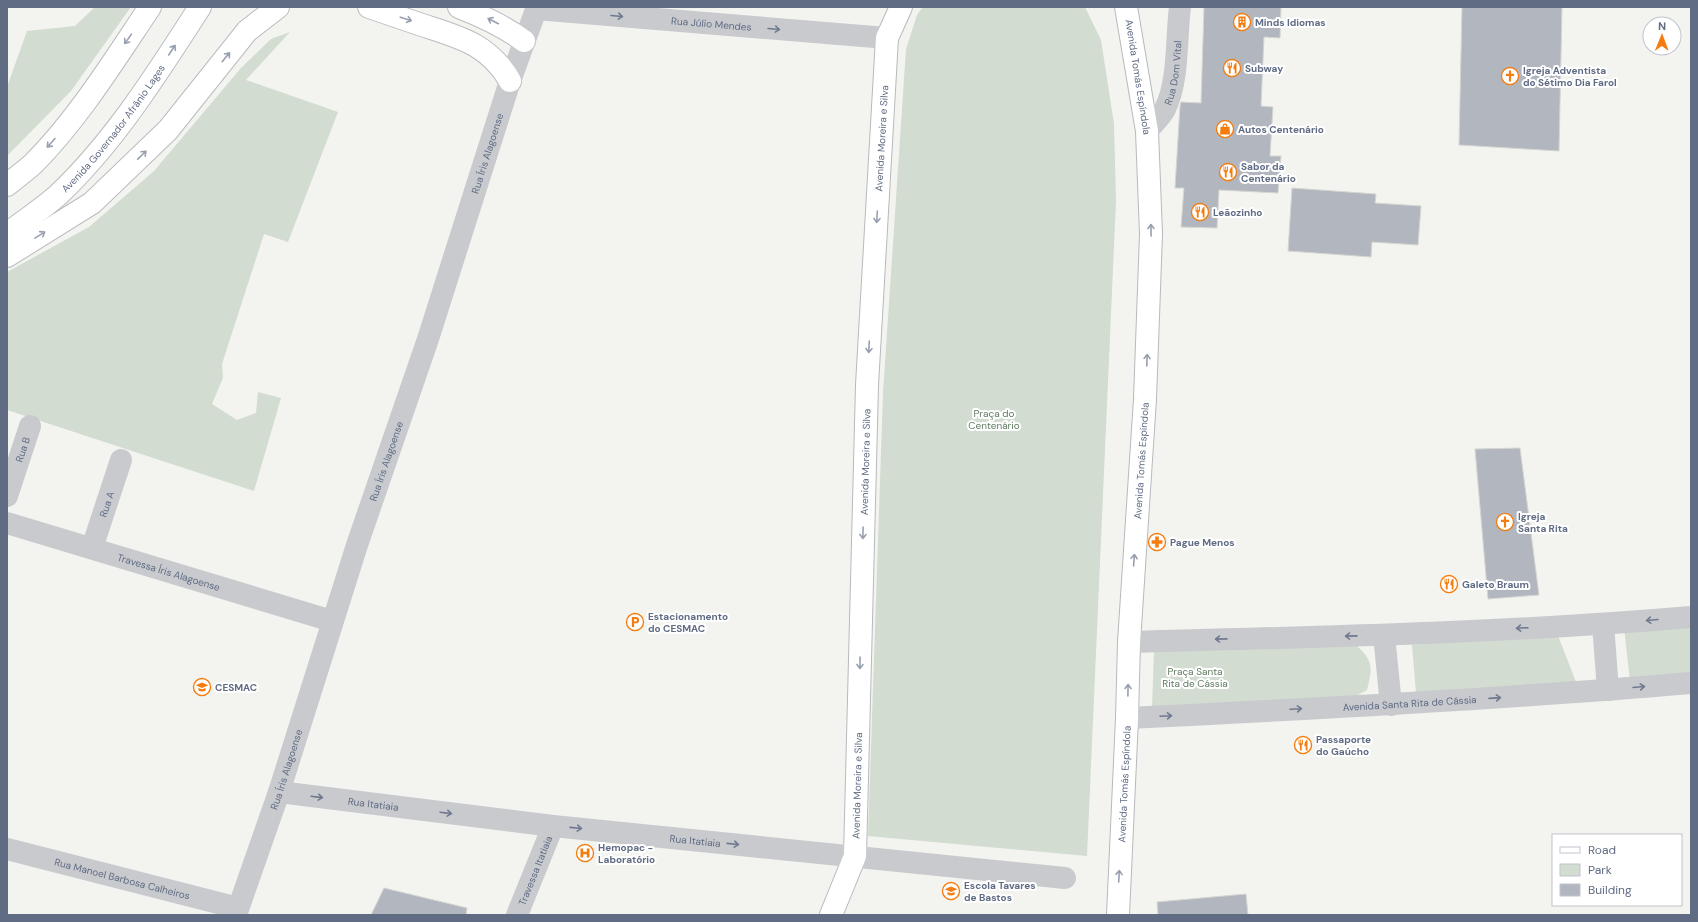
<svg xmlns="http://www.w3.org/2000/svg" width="1698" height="922" viewBox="0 0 1698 922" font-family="'DM Sans',sans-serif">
  <rect width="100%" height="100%" fill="#f3f4ef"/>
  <path fill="#d2dcd0" d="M95 7H131L71 91 7 156V87L27 31 75 26Z
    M923 7H1085L1101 40 1114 124 1116 201 1087 856 868 836 883 393 906 49 917 15Z
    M290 32 246 80 338 112 288 242 264 234 222 364 223 378 212 404 237 420 256 413 258 392 281 398 254 491 7 410V272L89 227 154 171 241 68 271 39Z
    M1691 623V676L1630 681 1624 628Z
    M1557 633 1576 682 1416 693 1412 645Z
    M1354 643C1373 660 1373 666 1367 690L1352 698 1152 707 1154 649Z"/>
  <path fill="#b2b6be" stroke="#d5d5d2" d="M1204 7H1281L1280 38 1264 37 1261 106 1273 107 1270 156H1281L1278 193 1219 190 1217 228 1181 227 1184 188H1175L1180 106 1181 102 1201 103Z
    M1462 7H1562L1559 151 1459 145Z
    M1292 188 1376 194 1375 203 1421 206 1418 245 1372 242 1371 257 1288 251Z
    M1520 448 1539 595 1488 599 1475 449Z
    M384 888 467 908 466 915H371Z
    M1246 894 1248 915H1158L1157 902Z"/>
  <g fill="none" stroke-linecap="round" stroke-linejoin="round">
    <g stroke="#babcc1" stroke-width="24">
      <g id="primary">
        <path d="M369 7C387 13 404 19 422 25 459 37 489 44 510 81"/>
        <path d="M459 7C482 16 504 26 524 41"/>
        <path d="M7 185C16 178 25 171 33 164 78 119 115 59 150 7"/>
        <path id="s11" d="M7 234C24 221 42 209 58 195 115 141 158 72 200 7"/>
        <path d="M7 256 92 203 168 130 247 31 278 7"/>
      </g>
    </g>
    <g stroke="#b7b9bd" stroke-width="24">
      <g id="trunk">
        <path id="s12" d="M831 915 855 856 867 385 887 38 901 7"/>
        <path id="s13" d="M1118 915 1127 718 1129 642 1145 399 1151 234 1147 131 1126 7"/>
      </g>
    </g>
    <g stroke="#c8cace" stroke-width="22">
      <path id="s1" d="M536 9 887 38"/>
      <path id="s2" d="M1147 131C1153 124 1161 117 1165 109 1179 81 1176 38 1180 7"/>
      <path id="s3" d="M7 496 30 426"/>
      <path id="s4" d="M7 523 332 621"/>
      <path id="s5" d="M92 548 121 460"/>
      <path d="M1603 624 1608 690"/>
      <path d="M1384 635 1391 705"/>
      <path d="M1129 642C1316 637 1504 633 1691 617"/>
      <path id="s6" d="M1127 718C1315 709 1503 699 1691 683"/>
      <path id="s7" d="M279 792 553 826 1065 878"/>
      <path id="s8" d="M7 849 238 908"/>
      <path id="s9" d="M236 915 279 792 357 545 428 339 510 81 537 7"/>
      <path id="s10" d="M517 915 553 826"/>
    </g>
    <use href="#primary" stroke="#fff" stroke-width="22"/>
    <use href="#trunk" stroke="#fff" stroke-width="22"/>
  </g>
  <defs><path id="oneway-shaft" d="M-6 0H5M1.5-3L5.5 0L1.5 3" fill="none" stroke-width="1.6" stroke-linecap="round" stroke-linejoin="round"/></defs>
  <g stroke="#70798f">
    <use href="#oneway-shaft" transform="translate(617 16) rotate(5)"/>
    <use href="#oneway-shaft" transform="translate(774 29) rotate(5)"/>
    <use href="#oneway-shaft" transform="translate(1652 620) rotate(175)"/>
    <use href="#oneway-shaft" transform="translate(1522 628) rotate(177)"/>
    <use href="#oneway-shaft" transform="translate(1351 636) rotate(179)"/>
    <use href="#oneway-shaft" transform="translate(1221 639) rotate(179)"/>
    <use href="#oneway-shaft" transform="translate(1639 687) rotate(-5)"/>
    <use href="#oneway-shaft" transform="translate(1495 698) rotate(-4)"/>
    <use href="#oneway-shaft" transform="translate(1296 709) rotate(-3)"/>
    <use href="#oneway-shaft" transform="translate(1166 716) rotate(-3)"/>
    <use href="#oneway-shaft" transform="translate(317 797) rotate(7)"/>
    <use href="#oneway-shaft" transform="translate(446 813) rotate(7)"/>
    <use href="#oneway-shaft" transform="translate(576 828) rotate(6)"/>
    <use href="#oneway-shaft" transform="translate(733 844) rotate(6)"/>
  </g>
  <g stroke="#989faf">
    <use href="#oneway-shaft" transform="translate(406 19) rotate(18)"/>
    <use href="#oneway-shaft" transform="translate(493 21) rotate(-153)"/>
    <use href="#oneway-shaft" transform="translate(128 39) rotate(125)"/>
    <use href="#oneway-shaft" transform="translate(172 50) rotate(-57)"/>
    <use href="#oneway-shaft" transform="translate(226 57) rotate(-51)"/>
    <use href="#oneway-shaft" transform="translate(51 143) rotate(132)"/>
    <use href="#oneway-shaft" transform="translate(142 155) rotate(-44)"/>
    <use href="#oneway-shaft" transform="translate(877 217) rotate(93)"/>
    <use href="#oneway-shaft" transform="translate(1151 230) rotate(-91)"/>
    <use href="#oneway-shaft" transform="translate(40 235) rotate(-32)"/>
    <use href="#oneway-shaft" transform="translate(869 347) rotate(93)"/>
    <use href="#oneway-shaft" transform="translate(1147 360) rotate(-88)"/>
    <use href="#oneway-shaft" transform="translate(863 533) rotate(91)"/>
    <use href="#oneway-shaft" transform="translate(1134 560) rotate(-86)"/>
    <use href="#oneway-shaft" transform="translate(860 663) rotate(91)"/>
    <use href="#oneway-shaft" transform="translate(1128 690) rotate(-89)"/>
    <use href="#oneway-shaft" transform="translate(1119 876) rotate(-87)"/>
  </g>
  <defs>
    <g id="building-ring" transform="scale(0.9)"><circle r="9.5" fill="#fff" stroke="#f57c0e" stroke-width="1.5"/><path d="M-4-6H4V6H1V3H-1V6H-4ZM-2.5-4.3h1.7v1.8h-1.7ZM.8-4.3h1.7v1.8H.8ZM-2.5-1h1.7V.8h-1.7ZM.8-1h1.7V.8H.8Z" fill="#f57c0e"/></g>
    <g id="restaurant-ring" transform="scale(0.9)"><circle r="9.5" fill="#fff" stroke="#f57c0e" stroke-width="1.5"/><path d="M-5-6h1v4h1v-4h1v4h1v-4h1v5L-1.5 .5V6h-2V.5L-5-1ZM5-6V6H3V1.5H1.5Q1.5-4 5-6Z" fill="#f57c0e"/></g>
    <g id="church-ring" transform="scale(0.9)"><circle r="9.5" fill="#fff" stroke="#f57c0e" stroke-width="1.5"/><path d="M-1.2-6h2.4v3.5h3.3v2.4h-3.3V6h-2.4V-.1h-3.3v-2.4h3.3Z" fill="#f57c0e"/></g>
    <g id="shop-ring" transform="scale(0.9)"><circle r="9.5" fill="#fff" stroke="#f57c0e" stroke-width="1.5"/><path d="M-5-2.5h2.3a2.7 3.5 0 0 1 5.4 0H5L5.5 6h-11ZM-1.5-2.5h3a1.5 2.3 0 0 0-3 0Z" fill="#f57c0e"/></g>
    <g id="pharmacy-ring" transform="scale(0.9)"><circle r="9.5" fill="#fff" stroke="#f57c0e" stroke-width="1.5"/><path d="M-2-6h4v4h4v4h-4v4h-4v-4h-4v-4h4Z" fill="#f57c0e"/></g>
    <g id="parking-ring" transform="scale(0.9)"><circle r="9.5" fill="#fff" stroke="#f57c0e" stroke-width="1.5"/><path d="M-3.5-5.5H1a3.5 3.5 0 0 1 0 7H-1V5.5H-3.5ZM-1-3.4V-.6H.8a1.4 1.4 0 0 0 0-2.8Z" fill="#f57c0e"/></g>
    <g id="university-ring" transform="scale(0.9)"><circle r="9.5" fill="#fff" stroke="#f57c0e" stroke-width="1.5"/><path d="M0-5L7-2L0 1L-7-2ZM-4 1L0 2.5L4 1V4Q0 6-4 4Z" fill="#f57c0e"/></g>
    <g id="hospital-ring" transform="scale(0.9)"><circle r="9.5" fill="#fff" stroke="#f57c0e" stroke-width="1.5"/><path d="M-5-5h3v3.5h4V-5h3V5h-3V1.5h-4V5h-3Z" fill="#f57c0e"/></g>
    <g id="school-ring" transform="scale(0.9)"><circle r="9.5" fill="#fff" stroke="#f57c0e" stroke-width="1.5"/><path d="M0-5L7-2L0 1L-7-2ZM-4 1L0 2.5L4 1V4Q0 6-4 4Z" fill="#f57c0e"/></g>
  </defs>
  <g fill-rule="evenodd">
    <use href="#building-ring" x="1242" y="22"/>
    <use href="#restaurant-ring" x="1232" y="68"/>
    <use href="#church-ring" x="1510" y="76"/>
    <use href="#shop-ring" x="1225" y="129"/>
    <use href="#restaurant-ring" x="1228" y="172"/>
    <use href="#restaurant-ring" x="1200" y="212"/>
    <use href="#church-ring" x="1505" y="522"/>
    <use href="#pharmacy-ring" x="1157" y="542"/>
    <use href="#restaurant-ring" x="1449" y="584"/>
    <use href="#parking-ring" x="635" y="622"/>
    <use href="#university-ring" x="202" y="687"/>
    <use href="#restaurant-ring" x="1303" y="745"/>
    <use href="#hospital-ring" x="585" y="853"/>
    <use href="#school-ring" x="951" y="891"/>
  </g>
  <g text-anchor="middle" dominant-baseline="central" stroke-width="4" stroke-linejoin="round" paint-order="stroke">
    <g font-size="10" font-weight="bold" fill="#606b84" stroke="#fff" text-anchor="start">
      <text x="1255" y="22">Minds Idiomas</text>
      <text x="1245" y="68">Subway</text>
      <text x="1523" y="70">Igreja Adventista<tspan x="1523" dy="12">do Sétimo Dia Farol</tspan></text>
      <text x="1238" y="129">Autos Centenário</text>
      <text x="1241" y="166">Sabor da<tspan x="1241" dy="12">Centenário</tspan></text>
      <text x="1213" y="212">Leãozinho</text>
      <text x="1518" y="516">Igreja<tspan x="1518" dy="12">Santa Rita</tspan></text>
      <text x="1170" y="542">Pague Menos</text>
      <text x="1462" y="584">Galeto Braum</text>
      <text x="648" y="616">Estacionamento<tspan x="648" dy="12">do CESMAC</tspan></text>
      <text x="215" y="687">CESMAC</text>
      <text x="1316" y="739">Passaporte<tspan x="1316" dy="12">do Gaúcho</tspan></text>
      <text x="598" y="847">Hemopac -<tspan x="598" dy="12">Laboratório</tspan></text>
      <text x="964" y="885">Escola Tavares<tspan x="964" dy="12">de Bastos</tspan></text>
    </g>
    <g font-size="10" fill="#606b84" stroke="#fff">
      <text stroke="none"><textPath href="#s1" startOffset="176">Rua Júlio Mendes</textPath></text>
      <text stroke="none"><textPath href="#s2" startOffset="66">Rua Dom Vital</textPath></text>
      <text transform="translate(1138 77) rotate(81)">Avenida Tomás Espíndola</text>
      <text stroke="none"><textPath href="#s11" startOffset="151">Avenida Governador Afrânio Lages</textPath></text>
      <text stroke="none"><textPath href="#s12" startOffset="782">Avenida Moreira e Silva</textPath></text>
      <text stroke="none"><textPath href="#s9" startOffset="802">Rua Íris Alagoense</textPath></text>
      <text stroke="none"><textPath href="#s3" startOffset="49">Rua B</textPath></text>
      <text stroke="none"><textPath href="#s13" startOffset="455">Avenida Tomás Espíndola</textPath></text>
      <text stroke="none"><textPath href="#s9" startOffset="478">Rua Íris Alagoense</textPath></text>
      <text stroke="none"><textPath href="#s12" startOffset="458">Avenida Moreira e Silva</textPath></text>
      <text stroke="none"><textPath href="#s5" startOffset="46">Rua A</textPath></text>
      <text stroke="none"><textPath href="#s4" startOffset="169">Travessa Íris Alagoense</textPath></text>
      <text stroke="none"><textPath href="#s6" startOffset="283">Avenida Santa Rita de Cássia</textPath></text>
      <text stroke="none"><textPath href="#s9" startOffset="154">Rua Íris Alagoense</textPath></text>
      <text stroke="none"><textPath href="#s13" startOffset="131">Avenida Tomás Espíndola</textPath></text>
      <text stroke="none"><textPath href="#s12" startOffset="134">Avenida Moreira e Silva</textPath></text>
      <text stroke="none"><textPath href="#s7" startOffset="95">Rua Itatiaia</textPath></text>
      <text stroke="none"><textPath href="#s7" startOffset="419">Rua Itatiaia</textPath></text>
      <text stroke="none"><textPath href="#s10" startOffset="48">Travessa Itatiaia</textPath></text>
      <text stroke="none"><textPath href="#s8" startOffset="119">Rua Manoel Barbosa Calheiros</textPath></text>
    </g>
    <g font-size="10" fill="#5f7a61" stroke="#fff">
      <text x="994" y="413">Praça do<tspan x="994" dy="12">Centenário</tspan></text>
      <text x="1195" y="671">Praça Santa<tspan x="1195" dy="12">Rita de Cássia</tspan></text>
    </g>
  </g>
  <rect width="1698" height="922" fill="none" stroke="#606b84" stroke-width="16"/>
  <rect x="1552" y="834" width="130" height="72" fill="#ffffff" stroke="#bfc4ce"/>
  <rect x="1560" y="847" width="20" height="6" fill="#ffffff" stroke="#bfc4ce"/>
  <text x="1588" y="854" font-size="12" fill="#606b84">Road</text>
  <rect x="1560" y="864" width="20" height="12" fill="#d2dcd0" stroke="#bfc4ce"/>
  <text x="1588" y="874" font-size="12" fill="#606b84">Park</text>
  <rect x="1560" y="884" width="20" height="12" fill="#b2b6be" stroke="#bfc4ce"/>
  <text x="1588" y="894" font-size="12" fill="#606b84">Building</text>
  <g transform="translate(1662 36) rotate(1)"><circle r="19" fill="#ffffff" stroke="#bfc4ce"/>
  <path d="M0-3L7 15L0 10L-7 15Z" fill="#f57c0e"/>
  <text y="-6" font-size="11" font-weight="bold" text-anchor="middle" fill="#606b84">N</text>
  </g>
</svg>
